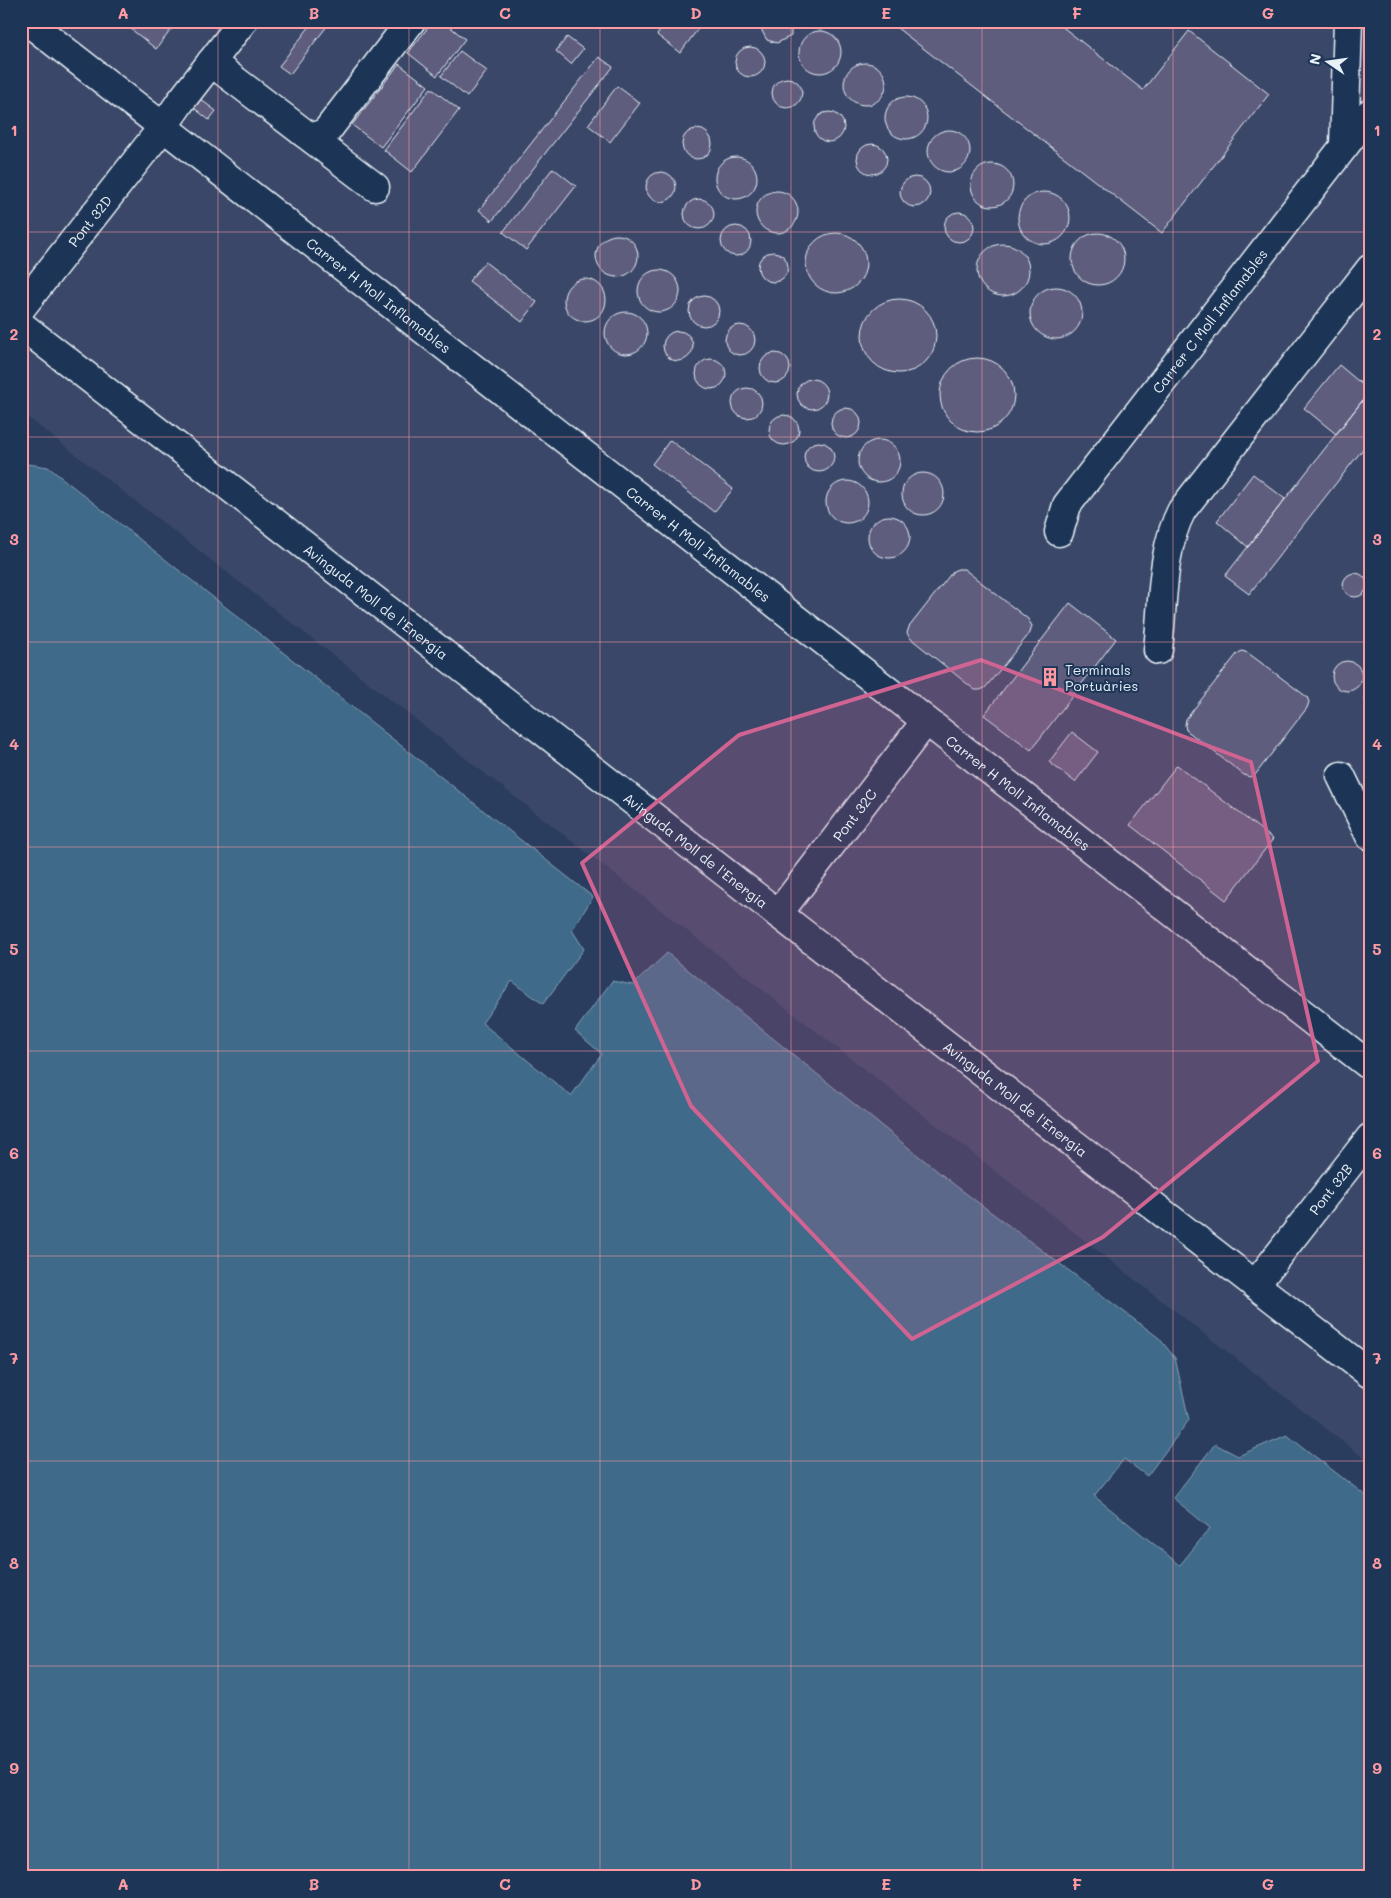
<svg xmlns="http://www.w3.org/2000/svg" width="1391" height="1898" viewBox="0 0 1391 1898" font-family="Mali,sans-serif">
  <rect width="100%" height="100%" fill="#2a3d5f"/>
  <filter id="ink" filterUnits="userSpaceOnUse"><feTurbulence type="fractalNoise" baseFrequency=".02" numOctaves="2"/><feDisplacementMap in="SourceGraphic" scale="10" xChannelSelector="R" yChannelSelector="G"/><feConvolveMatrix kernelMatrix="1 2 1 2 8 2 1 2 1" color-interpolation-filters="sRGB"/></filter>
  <g filter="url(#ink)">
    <path fill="#3a4768" d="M21 21H1370V1463L21 412Z"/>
    <path fill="#416b89" stroke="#84a1b5" d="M28 464 48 467 593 897 572 930 584 949 543 1004 512 981 482 1023 571 1096 602 1054 575 1031 612 981 633 985 667 953 956 1186 1159 1338 1175 1358 1189 1420 1147 1476 1124 1459 1094 1496 1180 1565 1210 1528 1173 1498 1215 1444 1238 1456 1287 1435 1370 1499V1877H21V477Z"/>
    <path fill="#5e5d7e" stroke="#e8f1f8" d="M121 21H178L156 49Z
      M314 21H331L290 74 279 66Z
      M433 21H443L465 39 437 76 408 53Z
      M667 21H704L680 53 657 35Z
      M763 21H791V36L777 43 767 40 762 31Z
      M888 21H1055L1143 90 1189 31 1269 94 1162 233Z
      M799 52a21 21 0 1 1 42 0a21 21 0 1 1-42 0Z
      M567 37 583 49 571 64 556 51Z
      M735 62a15 15 0 1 1 30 0a15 15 0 1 1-30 0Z
      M460 51 487 71 467 97 441 76Z
      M599 57 613 67 492 221 479 210Z
      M844 84a21 21 0 1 1 42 0a21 21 0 1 1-42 0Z
      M399 64 428 86 381 147 352 125Z
      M772 93a15 15 0 1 1 30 0a15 15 0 1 1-30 0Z
      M617 86 640 103 610 142 588 125Z
      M431 88 459 110 412 172 384 150Z
      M885 118a21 21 0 1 1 42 0a21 21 0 1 1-42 0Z
      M200 99 216 111 209 120 193 107Z
      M814 127a15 15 0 1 1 30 0a15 15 0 1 1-30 0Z
      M682 144a15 15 0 1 1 30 0a15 15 0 1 1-30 0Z
      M928 151a21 21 0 1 1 42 0a21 21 0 1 1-42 0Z
      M857 159a15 15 0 1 1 30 0a15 15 0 1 1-30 0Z
      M715 178a21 21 0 1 1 42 0a21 21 0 1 1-42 0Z
      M971 185a21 21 0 1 1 42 0a21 21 0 1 1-42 0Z
      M553 168 576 186 526 250 503 232Z
      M646 187a15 15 0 1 1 30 0a15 15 0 1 1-30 0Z
      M900 192a15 15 0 1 1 30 0a15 15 0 1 1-30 0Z
      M756 212a21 21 0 1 1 42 0a21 21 0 1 1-42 0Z
      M1018 218a26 26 0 1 1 52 0a26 26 0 1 1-52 0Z
      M684 214a15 15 0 1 1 30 0a15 15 0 1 1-30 0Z
      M944 227a15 15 0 1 1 30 0a15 15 0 1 1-30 0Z
      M721 241a15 15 0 1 1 30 0a15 15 0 1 1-30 0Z
      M806 263a30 30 0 1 1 60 0a30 30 0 1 1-60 0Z
      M1072 259a26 26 0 1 1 52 0a26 26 0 1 1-52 0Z
      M596 256a21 21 0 1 1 42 0a21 21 0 1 1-42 0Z
      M977 270a26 26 0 1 1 52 0a26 26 0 1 1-52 0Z
      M758 267a15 15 0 1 1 30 0a15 15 0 1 1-30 0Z
      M485 262 537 302 522 322 469 281Z
      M638 291a21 21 0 1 1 42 0a21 21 0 1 1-42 0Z
      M564 300a21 21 0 1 1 42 0a21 21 0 1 1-42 0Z
      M1030 313a26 26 0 1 1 52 0a26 26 0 1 1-52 0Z
      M689 311a15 15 0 1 1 30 0a15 15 0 1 1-30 0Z
      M862 336a37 37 0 1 1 74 0a37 37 0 1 1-74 0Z
      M605 333a21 21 0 1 1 42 0a21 21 0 1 1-42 0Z
      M725 340a15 15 0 1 1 30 0a15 15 0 1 1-30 0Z
      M663 346a15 15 0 1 1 30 0a15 15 0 1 1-30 0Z
      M760 368a15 15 0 1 1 30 0a15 15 0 1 1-30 0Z
      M940 395a37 37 0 1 1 74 0a37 37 0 1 1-74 0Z
      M696 374a15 15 0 1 1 30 0a15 15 0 1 1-30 0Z
      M1339 365 1370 391 1336 434 1304 408Z
      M797 394a15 15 0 1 1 30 0a15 15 0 1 1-30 0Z
      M732 403a15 15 0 1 1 30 0a15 15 0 1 1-30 0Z
      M1370 391V440L1249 594 1225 576Z
      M831 423a15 15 0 1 1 30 0a15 15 0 1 1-30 0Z
      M769 430a15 15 0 1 1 30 0a15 15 0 1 1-30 0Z
      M670 440 733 489 714 512 652 464Z
      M858 461a21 21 0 1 1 42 0a21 21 0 1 1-42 0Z
      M804 457a15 15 0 1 1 30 0a15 15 0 1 1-30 0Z
      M902 494a21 21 0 1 1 42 0a21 21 0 1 1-42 0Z
      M1253 474 1285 499 1248 547 1217 521Z
      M826 502a21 21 0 1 1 42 0a21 21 0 1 1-42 0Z
      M868 537a21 21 0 1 1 42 0a21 21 0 1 1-42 0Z
      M958 569H964L1028 619 1032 626 1030 633 985 688 980 690H975L910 638 907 633 909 627 953 571Z
      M1343 585a12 12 0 1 1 24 0a12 12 0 1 1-24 0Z
      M1070 603 1116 639 1031 750 984 715Z
      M1242 651 1248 653 1307 697 1309 702 1307 708 1255 775 1250 777 1244 775 1186 730 1185 725 1186 719 1237 654Z
      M1332 676a15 15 0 1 1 30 0a15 15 0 1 1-30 0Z
      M1370 690V712L1366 707 1365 698Z
      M1072 732 1098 752 1075 782 1049 762Z
      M1177 765 1273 839 1226 900 1130 825Z"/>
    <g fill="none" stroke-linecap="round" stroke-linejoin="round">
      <g stroke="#e8f1f8" stroke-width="31">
        <g id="minor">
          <path id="s1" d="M27 21 1370 1066"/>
          <path d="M211 62 375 187"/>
          <path d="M304 133 313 138 326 132 411 21"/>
          <path d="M1344 146 1348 21"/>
          <path id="s2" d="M21 308 163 127 181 101 243 21"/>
          <path id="s3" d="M21 325 1370 1374"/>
          <path id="s4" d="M1059 532 1067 505 1370 113"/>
          <path d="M1158 650C1163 605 1161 549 1182 510L1370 269"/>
          <path d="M1341 776 1370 836"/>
          <path id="s5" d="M778 914 926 721"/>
          <path id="s6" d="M1255 1285 1370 1138"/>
        </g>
      </g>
      <use href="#minor" stroke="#1d3557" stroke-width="28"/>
    </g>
  </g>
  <path fill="#cf6492" fill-opacity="0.2" stroke="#cf6492" stroke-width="4" stroke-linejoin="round" d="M981 660 1251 762 1318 1061 1103 1237 912 1339 691 1106 582 863 739 735Z"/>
  <path fill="none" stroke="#ff9aa2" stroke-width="1" stroke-opacity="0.55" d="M218 21V1877M409 21V1877M600 21V1877M791 21V1877M982 21V1877M1173 21V1877M21 232H1370M21 437H1370M21 642H1370M21 847H1370M21 1051H1370M21 1256H1370M21 1461H1370M21 1666H1370"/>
  <defs>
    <g id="building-bare" transform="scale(1.5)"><path d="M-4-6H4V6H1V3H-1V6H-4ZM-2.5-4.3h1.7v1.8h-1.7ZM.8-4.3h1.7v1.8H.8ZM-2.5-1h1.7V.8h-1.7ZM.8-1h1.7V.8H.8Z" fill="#ff9aa2" stroke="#1d3557" stroke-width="2.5" paint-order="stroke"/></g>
  </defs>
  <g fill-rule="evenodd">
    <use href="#building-bare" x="1050" y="677"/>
  </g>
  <g text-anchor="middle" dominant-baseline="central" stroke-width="4" stroke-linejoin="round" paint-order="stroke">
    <g font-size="14" fill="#e8f1f8" stroke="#1d3557">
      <text stroke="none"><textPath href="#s2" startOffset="111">Pont 32D</textPath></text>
      <text stroke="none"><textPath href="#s1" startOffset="446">Carrer H Moll Inflamables</textPath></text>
      <text stroke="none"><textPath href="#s4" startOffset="261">Carrer C Moll Inflamables</textPath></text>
      <text stroke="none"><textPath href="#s1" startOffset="851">Carrer H Moll Inflamables</textPath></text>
      <text stroke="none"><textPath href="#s3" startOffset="450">Avinguda Moll de l'Energia</textPath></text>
      <text stroke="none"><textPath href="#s1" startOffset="1256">Carrer H Moll Inflamables</textPath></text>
      <text stroke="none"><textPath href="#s5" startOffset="125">Pont 32C</textPath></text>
      <text stroke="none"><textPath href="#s3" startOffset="855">Avinguda Moll de l'Energia</textPath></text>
      <text stroke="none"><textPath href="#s3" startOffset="1260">Avinguda Moll de l'Energia</textPath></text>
      <text stroke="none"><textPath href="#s6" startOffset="122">Pont 32B</textPath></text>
    </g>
    <g font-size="14" fill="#e8f1f8" stroke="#1d3557" text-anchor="start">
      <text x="1065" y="669">Terminals<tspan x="1065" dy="16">Portuàries</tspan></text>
    </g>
  </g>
  <rect width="1391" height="1898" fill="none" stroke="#1d3557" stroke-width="55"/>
  <g transform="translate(1328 62) rotate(283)" stroke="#1d3557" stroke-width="4" paint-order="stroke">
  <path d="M0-4L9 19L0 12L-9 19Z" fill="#e8f1f8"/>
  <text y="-8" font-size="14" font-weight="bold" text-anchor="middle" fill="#e8f1f8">N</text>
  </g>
  <rect x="28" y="28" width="1336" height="1842" fill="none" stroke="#ff9aa2" stroke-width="2"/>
  <g font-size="16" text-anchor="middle" font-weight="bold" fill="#ff9aa2">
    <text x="123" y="19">A</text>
    <text x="314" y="19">B</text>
    <text x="505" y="19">C</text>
    <text x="696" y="19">D</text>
    <text x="886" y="19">E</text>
    <text x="1077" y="19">F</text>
    <text x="1268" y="19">G</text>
    <text x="14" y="136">1</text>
    <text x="1377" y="136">1</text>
    <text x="14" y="340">2</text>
    <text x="1377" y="340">2</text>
    <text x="14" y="545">3</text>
    <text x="1377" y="545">3</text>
    <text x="14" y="750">4</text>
    <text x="1377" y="750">4</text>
    <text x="14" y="955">5</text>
    <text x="1377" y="955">5</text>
    <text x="14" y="1159">6</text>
    <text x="1377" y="1159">6</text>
    <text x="14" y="1364">7</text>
    <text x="1377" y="1364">7</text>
    <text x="14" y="1569">8</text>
    <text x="1377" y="1569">8</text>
    <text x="14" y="1774">9</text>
    <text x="1377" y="1774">9</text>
    <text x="123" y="1890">A</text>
    <text x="314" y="1890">B</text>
    <text x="505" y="1890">C</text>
    <text x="696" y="1890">D</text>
    <text x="886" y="1890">E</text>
    <text x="1077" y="1890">F</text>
    <text x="1268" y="1890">G</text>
  </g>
</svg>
